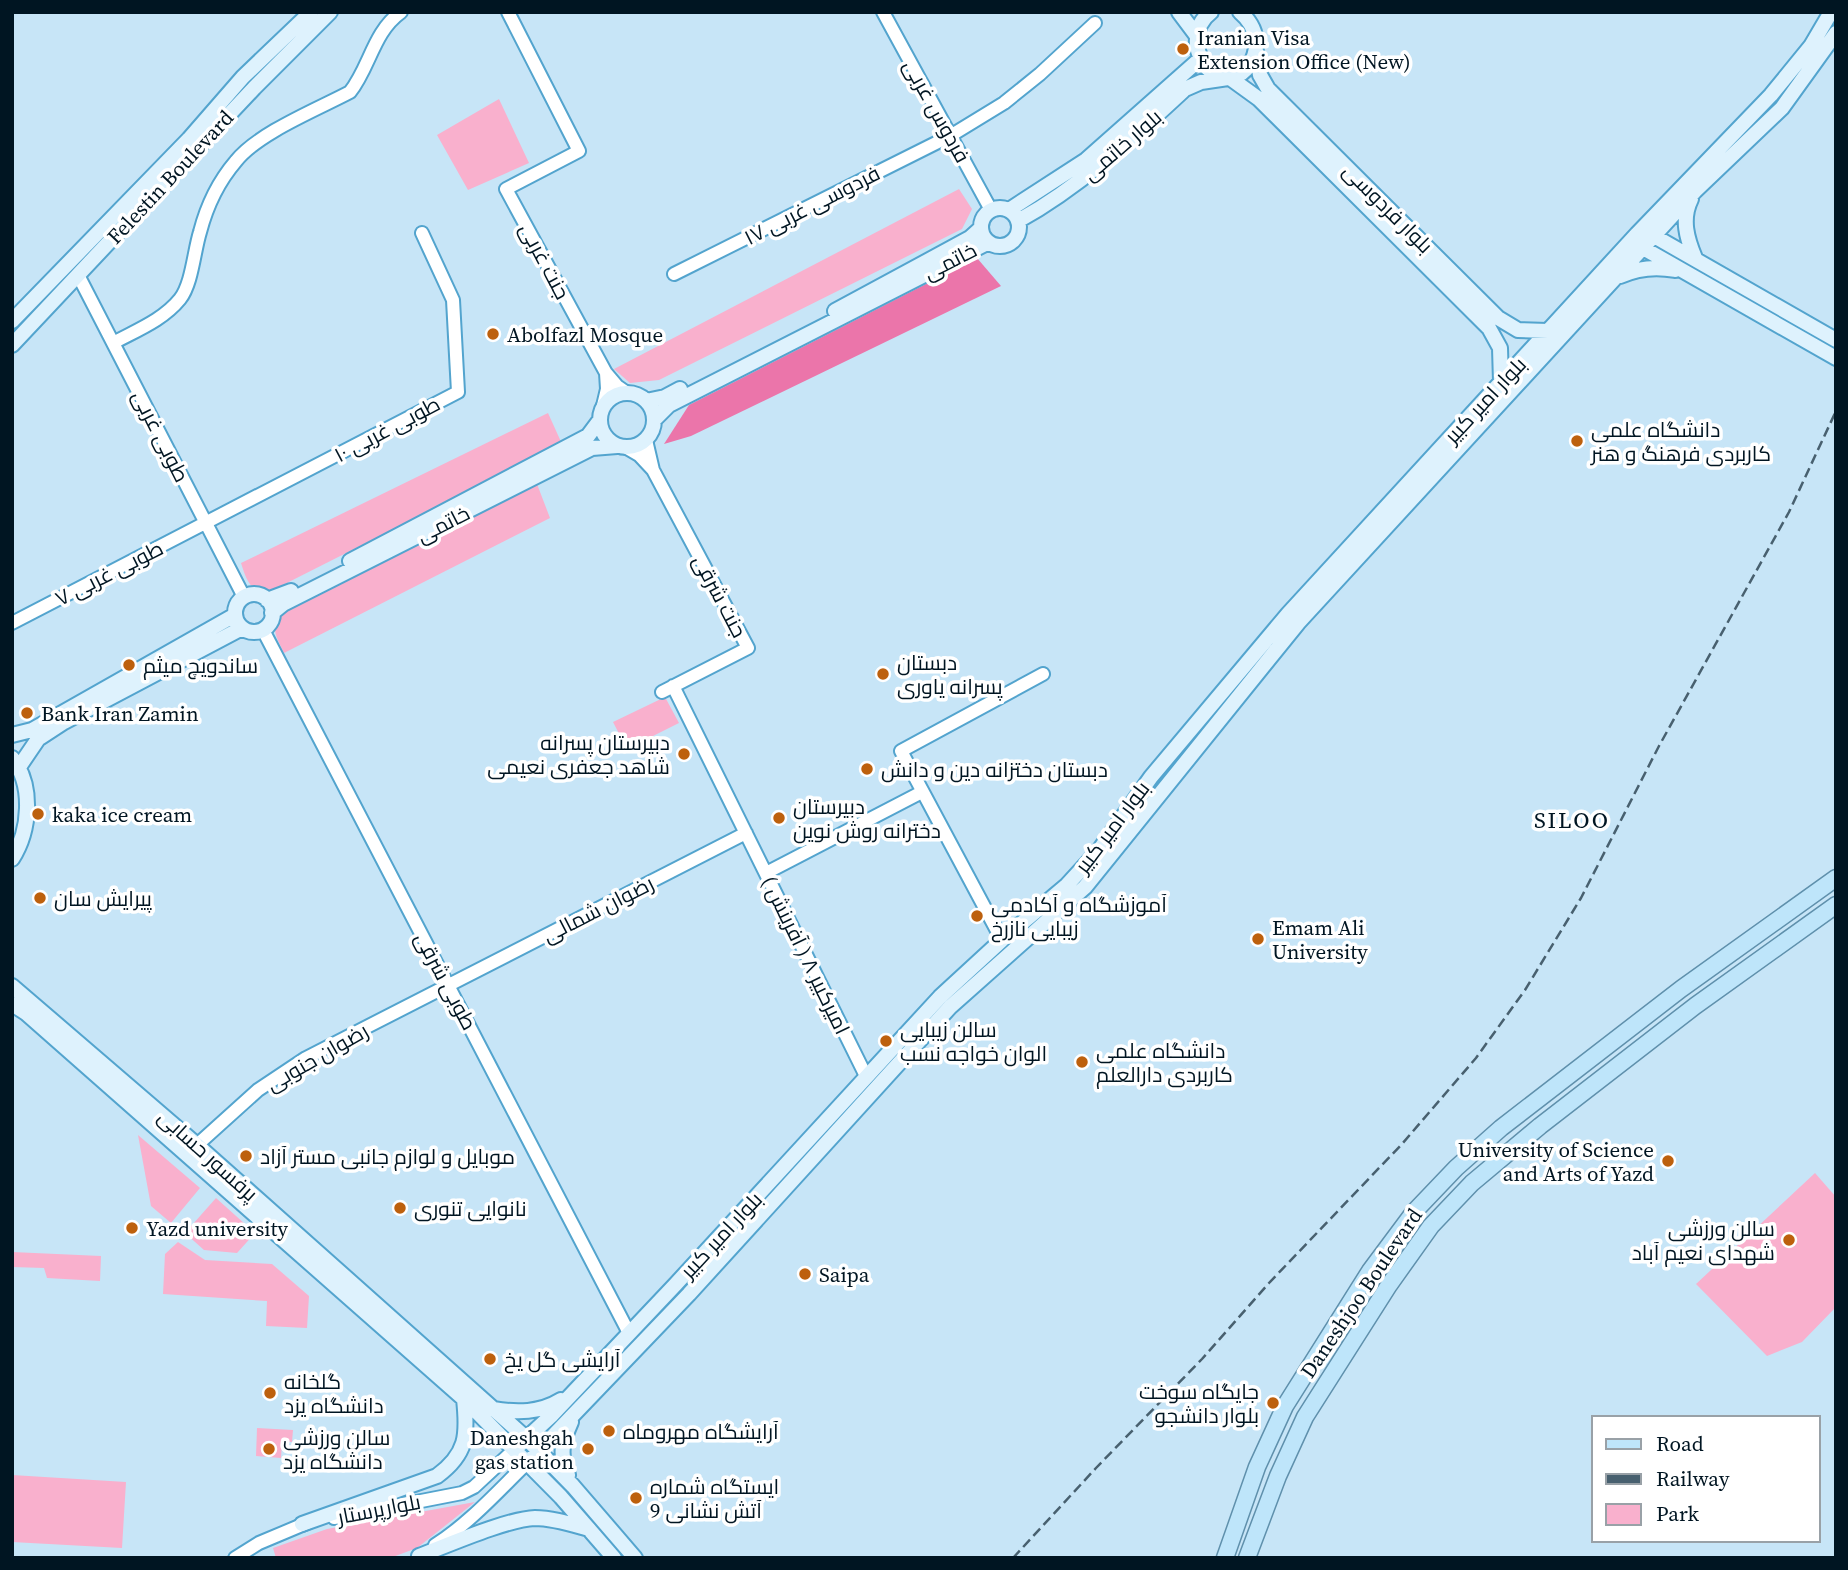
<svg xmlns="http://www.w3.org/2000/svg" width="1848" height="1570" viewBox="0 0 1848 1570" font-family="'Source Serif 4',Cairo,serif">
  <rect width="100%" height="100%" fill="#c7e5f7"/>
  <path fill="#f9b0cd" d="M499 99 529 163 468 190 437 135Z
    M959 189 972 209 962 229 659 380 630 383 614 369Z
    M548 413 562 444 267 593C249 591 246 578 241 563Z
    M537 484 550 518 284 653C277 638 269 627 281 611Z
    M665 697 679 723 627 749 613 722Z
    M138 1135 200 1188 171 1223 151 1206Z
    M1815 1173 1836 1197V1307L1802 1342 1767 1356 1696 1284Z
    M216 1198 255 1233 237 1253 204 1250 185 1233Z
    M178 1242 205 1260 272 1264 309 1296 307 1328 266 1326 267 1301 163 1294 165 1254Z
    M12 1252 101 1256 100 1281 47 1278 44 1268 12 1267Z
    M257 1428 293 1430 292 1442 282 1441 281 1458 256 1456Z
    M12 1475 126 1482 122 1548 12 1542Z
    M475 1502 417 1548 390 1558H276L273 1548 327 1529Z"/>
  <path fill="#eb75aa" d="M977 258 1001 286 691 436 664 444 689 405Z"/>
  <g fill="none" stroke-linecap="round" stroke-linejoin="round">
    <g stroke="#53a4ce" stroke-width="16">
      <path id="tertiary" d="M508 12 579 151 506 189 606 373 607 389 602 410
        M883 12 991 210
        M674 274 950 136 1004 103 1040 74 1095 23
        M78 275 244 597
        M113 343C137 330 163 320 180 299 192 284 194 251 200 232 207 205 218 182 236 161 258 133 318 109 350 92 370 67 373 32 401 12
        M606 373 617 386 627 393
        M646 440 653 470 748 648 662 692
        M627 448 639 455 653 470
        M12 623 458 392 453 300 422 233
        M263 630 629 1333
        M673 686 866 1076
        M766 873 922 792
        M1002 940 901 751 1043 674
        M197 1145 258 1090 306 1058 746 833
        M334 1518 462 1493 474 1487 515 1449
        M435 1545C470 1523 498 1491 527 1463
        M235 1558 259 1543 309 1522"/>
    </g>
    <g stroke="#53a4ce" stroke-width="18">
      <path id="secondary" d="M1179 12 1197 36
        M1211 12C1200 20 1196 32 1197 45 1198 55 1202 62 1208 69 1238 100 1279 45 1240 12
        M1256 51 1260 75 1268 89 1498 318 1518 330 1548 331
        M1230 78 1259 99 1489 328 1500 348 1501 382
        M1691 199C1681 219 1687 239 1695 258
        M981 227a19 19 0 1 1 38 0a19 19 0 1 1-38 0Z
        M1009 210 1086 160 1200 59
        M1018 221C1081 186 1132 138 1185 89L1201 82 1228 78
        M1620 276C1638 268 1655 266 1675 270
        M835 311 970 238 980 229
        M12 321 189 139 243 77 311 12
        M1836 340 1654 236 1637 234 1643 248 1836 358
        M12 345 254 88 330 12
        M600 420a27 27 0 1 1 54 0a27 27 0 1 1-54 0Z
        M646 401 665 397 680 389
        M654 420 669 405 987 243
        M350 561 588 436 600 420
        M235 613a19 19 0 1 1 38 0a19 19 0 1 1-38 0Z
        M267 600 291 591
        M272 613 283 604 592 448 617 446
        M12 735 32 730 235 615
        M12 758C34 785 30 831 12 859
        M19 767 38 739 64 722 242 628
        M12 986 197 1145 526 1438 573 1486 635 1558
        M12 1004 26 1013 464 1399 561 1497 614 1558
        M493 1409C517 1413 540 1413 561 1400
        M515 1449 552 1415 675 1285 940 997 1002 940 1067 885 1100 849 1151 777 1288 614 1637 234 1771 95 1811 46 1831 12
        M527 1463 689 1294 950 1007 1085 887 1298 623 1695 191 1782 108 1836 33
        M568 1475C559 1455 562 1442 571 1422
        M302 1524 437 1476C467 1454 468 1435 464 1399
        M419 1556C448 1545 507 1519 535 1518 553 1518 571 1524 589 1529"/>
    </g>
    <g stroke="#5f90ac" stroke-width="19">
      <path id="primary" d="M1225 1558 1257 1467 1285 1406 1370 1271 1414 1212 1456 1168 1501 1128 1681 989 1836 878
        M1247 1558 1278 1476 1305 1417 1389 1285 1431 1226 1472 1183 1540 1126 1695 1006 1836 905"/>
    </g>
    <use href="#tertiary" stroke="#fff" stroke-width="12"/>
    <use href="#secondary" stroke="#def2fd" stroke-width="14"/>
    <use href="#primary" stroke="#bee5fa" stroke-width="16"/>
    <path stroke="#48606f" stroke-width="2.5" stroke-dasharray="10 5" stroke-linecap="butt" d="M1013 1558 1096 1468 1202 1359 1269 1283 1402 1144 1476 1058 1525 990 1581 898 1659 746 1789 512 1836 411"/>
  </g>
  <g fill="#bd600d" stroke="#fff" stroke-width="2.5">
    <circle cx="1183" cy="49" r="7"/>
    <circle cx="493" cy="334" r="7"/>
    <circle cx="1577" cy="441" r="7"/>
    <circle cx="129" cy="665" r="7"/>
    <circle cx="883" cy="674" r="7"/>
    <circle cx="27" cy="713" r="7"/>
    <circle cx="684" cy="754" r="7"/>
    <circle cx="867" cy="769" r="7"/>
    <circle cx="38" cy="814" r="7"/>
    <circle cx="779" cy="818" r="7"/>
    <circle cx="40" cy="898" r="7"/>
    <circle cx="977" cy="916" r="7"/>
    <circle cx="1258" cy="939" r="7"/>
    <circle cx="886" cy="1041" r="7"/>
    <circle cx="1082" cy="1062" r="7"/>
    <circle cx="246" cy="1156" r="7"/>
    <circle cx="1668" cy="1161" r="7"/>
    <circle cx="400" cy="1208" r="7"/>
    <circle cx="132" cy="1228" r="7"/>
    <circle cx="1789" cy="1240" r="7"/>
    <circle cx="805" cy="1274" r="7"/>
    <circle cx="490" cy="1359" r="7"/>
    <circle cx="270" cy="1393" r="7"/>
    <circle cx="1273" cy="1403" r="7"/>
    <circle cx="609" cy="1431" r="7"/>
    <circle cx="269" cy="1449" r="7"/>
    <circle cx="588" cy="1449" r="7"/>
    <circle cx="636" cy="1498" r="7"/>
  </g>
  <g text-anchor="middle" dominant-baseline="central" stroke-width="7" stroke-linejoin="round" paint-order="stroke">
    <g font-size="21" fill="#001522" stroke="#fff" text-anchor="start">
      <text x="1197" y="37">Iranian Visa<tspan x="1197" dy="24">Extension Office (New)</tspan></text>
      <text x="507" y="334">Abolfazl Mosque</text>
      <text x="1591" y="429">دانشگاه علمی<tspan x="1591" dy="24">کاربردی فرهنگ و هنر</tspan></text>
      <text x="897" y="662">دبستان<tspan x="897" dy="24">پسرانه یاوری</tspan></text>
      <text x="143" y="665">ساندویچ میثم</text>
      <text x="41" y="713">Bank Iran Zamin</text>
      <text x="670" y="742" text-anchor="end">دبیرستان پسرانه<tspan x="670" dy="24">شاهد جعفری نعیمی</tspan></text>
      <text x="881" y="769">دبستان دختزانه دین و دانش</text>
      <text x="793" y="806">دبیرستان<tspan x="793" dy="24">دخترانه روش نوین</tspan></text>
      <text x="52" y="814">kaka ice cream</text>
      <text x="54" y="898">پیرایش سان</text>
      <text x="991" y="904">آموزشگاه و آکادمی<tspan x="991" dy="24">زیبایی نازرخ</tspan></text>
      <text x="1272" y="927">Emam Ali<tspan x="1272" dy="24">University</tspan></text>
      <text x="900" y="1029">سالن زیبایی<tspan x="900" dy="24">الوان خواجه نسب</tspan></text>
      <text x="1096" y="1050">دانشگاه علمی<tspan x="1096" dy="24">کاربردی دارالعلم</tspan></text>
      <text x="1654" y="1149" text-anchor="end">University of Science<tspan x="1654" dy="24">and Arts of Yazd</tspan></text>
      <text x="260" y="1156">موبایل و لوازم جانبی مستر آزاد</text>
      <text x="414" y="1208">نانوایی تنوری</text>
      <text x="146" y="1228">Yazd university</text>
      <text x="1775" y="1228" text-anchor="end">سالن ورزشی<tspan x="1775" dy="24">شهدای نعیم آباد</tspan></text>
      <text x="819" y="1274">Saipa</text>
      <text x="504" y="1359">آرایشی گل یخ</text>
      <text x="284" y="1381">گلخانه<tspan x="284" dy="24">دانشگاه یزد</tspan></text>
      <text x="1259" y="1391" text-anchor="end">جایگاه سوخت<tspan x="1259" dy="24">بلوار دانشجو</tspan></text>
      <text x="623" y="1431">آرایشگاه مهروماه</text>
      <text x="283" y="1437">سالن ورزشی<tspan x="283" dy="24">دانشگاه یزد</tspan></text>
      <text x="574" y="1437" text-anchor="end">Daneshgah<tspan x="574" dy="24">gas station</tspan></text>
      <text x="650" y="1486">ایستگاه شماره<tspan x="650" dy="24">9 آتش نشانی</tspan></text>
    </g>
    <g font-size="21" fill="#001522" stroke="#fff">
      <text transform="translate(937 111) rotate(61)">فردوس غربی</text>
      <text transform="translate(1122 145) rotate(-41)">بلوار خاتمی</text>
      <text transform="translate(170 177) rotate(-47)">Felestin Boulevard</text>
      <text transform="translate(812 205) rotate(-27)">فردوسی غربی ۱۷</text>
      <text transform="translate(1388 208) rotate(45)">بلوار فردوسی</text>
      <text transform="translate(545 261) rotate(62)">جنت غربی</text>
      <text transform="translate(950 261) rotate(-27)">خاتمی</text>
      <text transform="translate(1485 400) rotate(-47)">بلوار امیر کبیر</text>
      <text transform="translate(387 429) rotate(-28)">طوبی غربی ۱۰</text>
      <text transform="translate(161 436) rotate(63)">طوبی غربی</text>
      <text transform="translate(443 524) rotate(-27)">خاتمی</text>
      <text transform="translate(109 573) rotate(-27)">طوبی غربی ۷</text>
      <text transform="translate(720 596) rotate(62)">جنت شرقی</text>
      <text transform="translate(1112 827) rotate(-53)">بلوار امیر کبیر</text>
      <text transform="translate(598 909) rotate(-27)">رضوان شمالی</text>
      <text transform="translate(806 955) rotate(64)">امیرکبیر ۸ ( آفرینش )</text>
      <text transform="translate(446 981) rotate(62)">طوبی شرقی</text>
      <text transform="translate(317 1057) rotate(-30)">رضوان جنوبی</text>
      <text transform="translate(208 1155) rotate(42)">پرفسور حسابی</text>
      <text transform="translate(721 1235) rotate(-47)">بلوار امیر کبیر</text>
      <text transform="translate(1361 1293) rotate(-56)">Daneshjoo Boulevard</text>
      <text transform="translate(379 1509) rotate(-11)">بلوارپرستار</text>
    </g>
    <g font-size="23" letter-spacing="2" fill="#001522" stroke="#fff">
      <text x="1572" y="820">SILOO</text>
    </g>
  </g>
  <rect width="1848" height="1570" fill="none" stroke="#001522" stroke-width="28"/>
  <rect x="1592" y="1416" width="228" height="126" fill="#ffffff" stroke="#99a1a7" stroke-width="2"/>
  <rect x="1606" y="1439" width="35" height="10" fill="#bee5fa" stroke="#99a1a7" stroke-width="2"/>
  <text x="1656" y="1451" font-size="21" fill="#001522">Road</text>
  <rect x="1606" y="1474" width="35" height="10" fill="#48606f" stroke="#99a1a7" stroke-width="2"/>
  <text x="1656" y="1486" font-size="21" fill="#001522">Railway</text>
  <rect x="1606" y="1504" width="35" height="21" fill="#f9b0cd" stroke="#99a1a7" stroke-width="2"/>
  <text x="1656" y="1521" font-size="21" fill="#001522">Park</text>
</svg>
